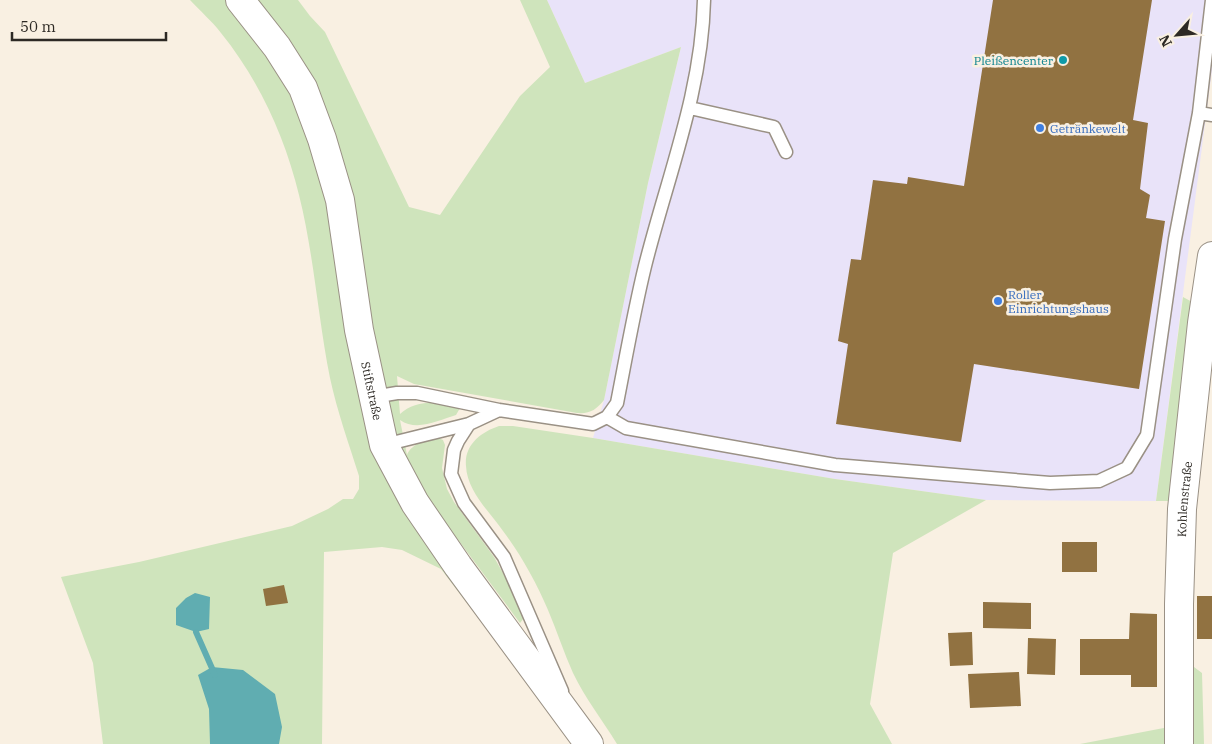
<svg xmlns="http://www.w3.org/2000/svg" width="1212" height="744" viewBox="0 0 1212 744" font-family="'IBM Plex Serif',serif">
  <rect width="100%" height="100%" fill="#f9f0e2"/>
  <path fill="#e9e3f9" d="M547 0H1212V70L1156 501 986 500 835 479 593 438 604 400 648 183 681 47 585 83Z"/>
  <path fill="#cfe4bc" d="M190 0H298L310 16 325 32 409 207 440 215 520 96 550 67 520 0H547L585 83 681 47 648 183 604 400C596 410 590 414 577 413L414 384 397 376 400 414C415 400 441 400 460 408L456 415C439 420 417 432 400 420L407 455C411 444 432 435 443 440L445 445 442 468 447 489 454 502 494 557 509 584 524 618 520 623 444 521 569 723 531 687 441 569 402 550 382 547 324 552 322 744H103L93 663 61 577 139 562 292 526 328 509 343 499H353L359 489V476C349 444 337 411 330 378 318 318 314 255 299 195 285 137 259 80 221 33 212 21 200 11 190 0Z
    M1183 297 1194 303 1173 501H1156Z
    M499 426H513L593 438 835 479 986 500 893 553 870 704 892 744H617C603 721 585 698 573 673 564 653 557 631 548 610 536 582 521 555 503 531 489 511 467 491 466 466 464 445 481 432 499 426Z
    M1190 664 1202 673 1204 744H1193Z
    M1169 727V744H1080Z"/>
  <path fill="#60adb1" d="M195 593 210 597 209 629 196 632 176 625V608L186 598Z
    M212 667 243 670 275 694 282 727 279 744H210L209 709 198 675Z"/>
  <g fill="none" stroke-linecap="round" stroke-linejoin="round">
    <path stroke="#60adb1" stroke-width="6" d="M196 632 215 675"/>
  </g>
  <path fill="#917241" d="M993 0H1152L1133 120 1148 123 1140 189 1150 195 1146 218 1165 221 1139 389 974 364 961 442 836 424 848 344 838 341 851 259 861 260 873 180 907 184 908 177 964 186Z
    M1062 542H1097V572H1062Z
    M284 585 288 603 266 606 263 589Z
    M1197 596H1212V639H1197Z
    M983 602 1031 603V629L983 628Z
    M1130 613 1157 614V687H1131V675H1080V639H1129Z
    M972 632 973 665 950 666 948 633Z
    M1028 638 1056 639 1055 675 1027 674Z
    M1019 672 1021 706 970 708 968 674Z"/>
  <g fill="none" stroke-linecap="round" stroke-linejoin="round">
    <g stroke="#9a9185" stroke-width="15">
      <path id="service" d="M690 108 774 127 786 152
        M1199 113 1212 115
        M373 397 397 393H417L499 410 593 424 607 417 617 403C626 357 634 311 645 266 667 178 702 92 704 0
        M499 410 469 424 458 441 454 450 451 474 464 503 504 557 562 691
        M607 417 626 428 835 465 1050 483 1099 481 1127 468 1147 435 1175 239 1199 113 1212 0
        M384 445 469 424"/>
    </g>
    <g stroke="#9a9185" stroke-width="30">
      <g id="tertiary">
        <path id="s1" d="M1179 744V604L1182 509 1202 323 1212 256"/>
      </g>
    </g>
    <g stroke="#9a9185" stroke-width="30">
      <g id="secondary">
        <path id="s2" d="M240 0 277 47 303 88 322 139 340 200 359 330 384 445 415 503 458 566 589 744"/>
      </g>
    </g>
    <use href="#service" stroke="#fff" stroke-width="12"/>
    <use href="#tertiary" stroke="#fff" stroke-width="28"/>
    <use href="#secondary" stroke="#fff" stroke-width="28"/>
  </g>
  <circle fill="#0f9aa8" stroke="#f9f0e2" stroke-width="2" cx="1063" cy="60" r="5"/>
  <g fill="#3f7fe0" stroke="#f9f0e2" stroke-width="2">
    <circle cx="1040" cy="128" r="5"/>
    <circle cx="998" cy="301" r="5"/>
  </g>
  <g text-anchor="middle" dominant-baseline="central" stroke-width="5" stroke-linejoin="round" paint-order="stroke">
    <g font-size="12" fill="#0d838f" stroke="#f9f0e2" text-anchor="end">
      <text x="1053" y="60">Pleißencenter</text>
    </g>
    <g font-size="12" fill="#366cbe" stroke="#f9f0e2" text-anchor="start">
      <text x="1050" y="128">Getränkewelt</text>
      <text x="1008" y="294">Roller<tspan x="1008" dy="14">Einrichtungshaus</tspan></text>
    </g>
    <g font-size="12" fill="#2d2924" stroke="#f9f0e2">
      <text stroke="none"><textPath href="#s2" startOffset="420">Stiftstraße</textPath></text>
      <text stroke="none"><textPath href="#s1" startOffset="245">Kohlenstraße</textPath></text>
    </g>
  </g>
  <g transform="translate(1177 35) rotate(243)" stroke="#f9f0e2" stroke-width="4" paint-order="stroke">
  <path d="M0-4L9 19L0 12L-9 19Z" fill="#2d2924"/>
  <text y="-8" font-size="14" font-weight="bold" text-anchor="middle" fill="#2d2924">N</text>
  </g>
  <path d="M12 32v8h154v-8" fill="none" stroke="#2d2924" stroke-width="2.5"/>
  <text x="20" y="32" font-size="15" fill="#2d2924" stroke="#f9f0e2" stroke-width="4" paint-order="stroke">50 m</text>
</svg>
